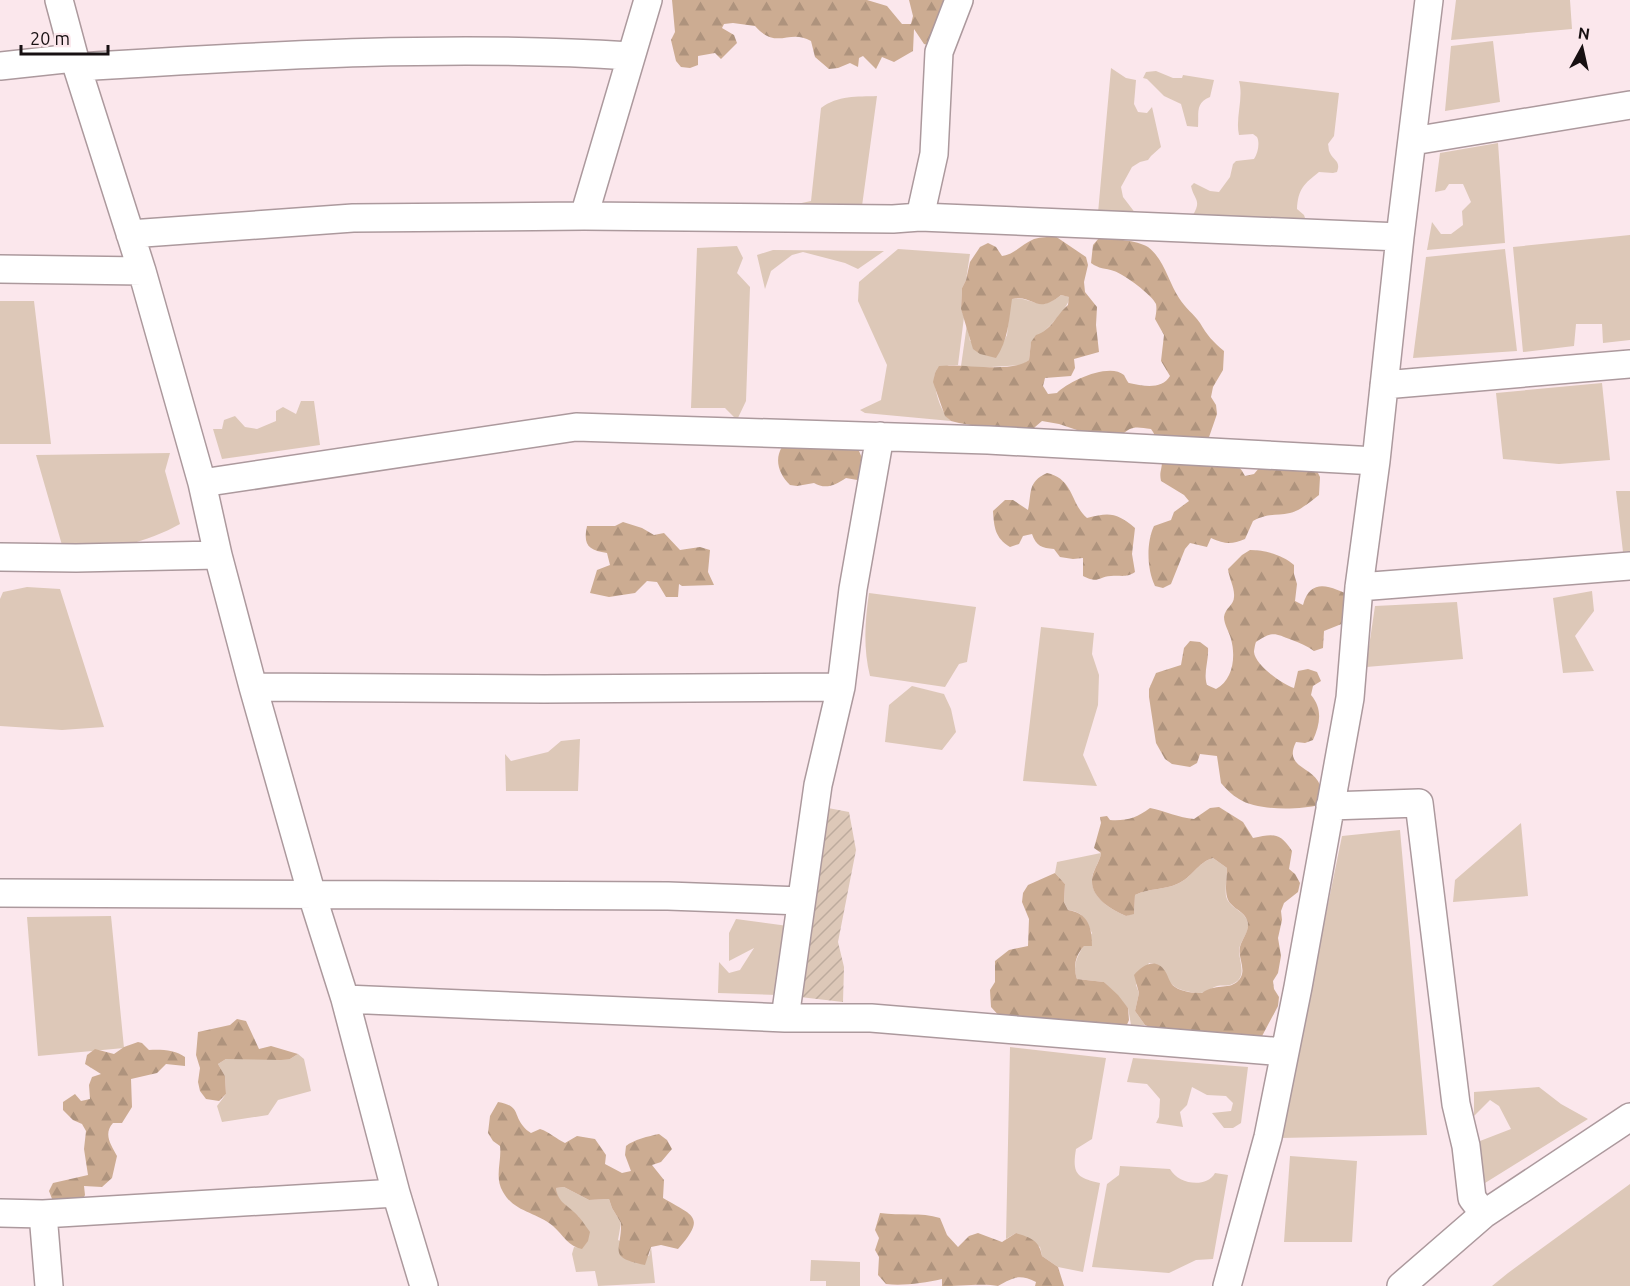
<svg xmlns="http://www.w3.org/2000/svg" width="1630" height="1286" viewBox="0 0 1630 1286" font-family="Ubuntu,sans-serif">
  <defs>
    <pattern id="forest-firs" width="22" height="20" patternUnits="userSpaceOnUse" patternTransform="scale(1.5)"><rect width="22" height="20" fill="#ccac92"/><path d="M5 1l3.5 6h-7zM16 11l3.5 6h-7z" fill="#ae937d"/></pattern>
    <pattern id="garden-furrows" width="10" height="10" patternUnits="userSpaceOnUse" patternTransform="scale(1.5)"><rect width="10" height="10" fill="#ddc8b8"/><path d="M-1 1l2-2M0 10L10 0M9 11l2-2" fill="none" stroke="#bdab9d"/></pattern>
  </defs>
  <rect width="100%" height="100%" fill="#fbe7ec"/>
  <path fill="#ddc8b8" d="M1456 0H1570L1572 29 1451 40Z
    M1493 41 1500 102 1445 111 1451 46Z
    M1111 68 1126 78 1136 80 1134 104 1138 112 1147 113 1152 107 1161 147 1151 156 1148 160 1140 162 1132 167 1121 187 1123 197 1136 214 1098 213Z
    M1156 71 1173 78H1182L1183 75 1214 80 1210 97C1195 103 1199 113 1198 127L1187 126 1181 104 1164 96 1147 79 1143 78 1146 72Z
    M1239 81 1339 93 1334 136 1328 144C1329 147 1328 150 1330 153 1334 161 1341 161 1337 172L1333 173 1319 172C1304 184 1298 189 1297 209L1304 215 1307 224 1193 215C1202 200 1194 200 1191 186L1194 183 1210 191 1219 192 1230 177 1233 164 1236 161 1254 159C1258 153 1260 143 1257 137L1253 134 1239 135C1235 118 1244 98 1239 81Z
    M877 96 862 206 796 212 797 204 811 201 821 108C838 95 857 97 877 96Z
    M1498 143 1505 243 1427 250 1432 222 1441 234H1451L1463 225 1462 211 1471 202 1463 184H1449L1445 190 1435 192 1440 153Z
    M1630 235V340L1603 343 1602 324H1576L1574 346 1523 352 1513 247Z
    M737 246 743 258 737 273 750 287 746 401 737 420 725 408H691L697 248Z
    M898 249 970 254 966 280 962 288 961 309 964 317 958 365H949L935 373C933 387 940 412 951 421L865 413 860 410 881 400 887 365 858 301 859 282Z
    M1505 249 1517 351 1413 358 1426 257Z
    M773 250 884 251 858 269 845 263 803 252 792 255 771 271 765 289 757 255Z
    M1061 295 1070 297C1067 311 1043 333 1031 343L1029 360 1022 365 976 368 961 366 967 324 970 341 1003 343 1007 335 1011 299C1032 295 1038 314 1061 295Z
    M0 301H34L51 444H0Z
    M1602 383 1610 460 1559 464 1503 459 1496 393Z
    M301 401H314L320 445 222 459 213 429H222L224 420 235 416 245 427 257 429 276 421V411L283 407 296 414Z
    M170 453 165 471 180 524C146 543 103 553 64 552L36 455Z
    M1616 491H1630V551L1623 552Z
    M27 587 60 589 104 727 62 730 0 726V599L3 592Z
    M1592 591 1594 611 1575 636 1594 671 1563 673 1553 598Z
    M869 593 976 607 967 662 959 664 945 687 870 676C863 648 865 621 869 593Z
    M1457 602 1463 659 1366 667 1375 606Z
    M1041 627 1094 633 1092 654 1099 675 1098 705 1083 755 1097 786 1023 781Z
    M912 686 944 694 951 709 956 732 942 750 885 742 889 705Z
    M580 739 578 791H506L505 754 511 761 548 752 561 741Z
    M1521 823 1528 896 1453 902 1455 880Z
    M1400 830 1427 1135 1280 1138 1342 836Z
    M1101 853C1100 862 1092 871 1092 879 1091 898 1112 910 1126 916L1134 913 1135 895C1149 888 1164 890 1177 884 1192 878 1198 862 1213 858L1227 868C1227 877 1225 888 1226 896 1229 909 1247 911 1248 924 1249 933 1240 941 1239 950 1239 963 1249 979 1230 985 1226 986 1221 985 1217 986 1209 989 1205 994 1196 993 1189 992 1179 990 1174 986 1161 977 1169 965 1149 963L1136 985 1139 993 1135 1011 1145 1025H1131L1128 1008 1104 982 1077 979C1070 961 1083 948 1092 933 1085 919 1084 912 1068 910L1064 902 1065 884 1055 873 1057 862Z
    M111 916 124 1048 38 1056 27 917Z
    M736 919 788 926 778 995 718 993 719 962 729 973 740 970 754 948 729 961V933Z
    M1010 1047 1106 1058 1092 1139 1076 1149C1072 1173 1076 1178 1100 1183L1083 1272 1058 1267 1042 1256 1040 1247 1016 1233 1006 1239Z
    M298 1054 304 1059 311 1091 278 1100 268 1115 222 1122 217 1106 226 1094 225 1076 218 1064 226 1059H290Z
    M1133 1058 1248 1067 1241 1123 1233 1128H1224L1212 1113 1231 1111 1233 1103 1226 1096 1207 1095 1192 1087 1187 1105 1180 1112 1183 1127 1156 1123 1159 1117 1160 1099 1147 1084 1127 1082Z
    M1539 1087 1561 1104 1588 1119 1485 1183 1481 1174 1480 1141 1511 1129 1499 1106 1490 1100 1474 1116V1092Z
    M1290 1156 1357 1161 1352 1242H1284Z
    M1120 1166 1170 1169C1178 1184 1206 1189 1215 1173L1228 1175 1213 1259 1196 1260 1169 1273 1092 1267 1107 1184 1119 1175Z
    M1630 1184V1286H1492L1508 1273Z
    M564 1187 589 1200 609 1199 612 1208 621 1223 618 1240 649 1256 651 1247 655 1283 598 1286 595 1271 576 1272 572 1254 574 1247 582 1248 579 1217 557 1198 556 1188Z
    M811 1260 860 1262V1286H826V1281H810Z"/>
  <path fill="url(#forest-firs)" d="M672 0H867L887 6 902 24H911L913 16 909 0H949L928 45 924 44 914 29 913 51 894 62 882 57 876 69 863 56 859 58 858 67 850 63 838 68 829 69 815 57 811 41C789 28 777 51 755 26L733 23 724 24 722 28 734 35 737 43 721 59 715 53 698 56V65L690 68 681 67 676 61 671 40 675 32Z
    M1055 236 1086 257 1088 265 1084 282 1085 292 1097 307 1096 325 1099 352 1074 359 1075 368 1071 376 1045 378 1043 386 1048 394 1057 393C1068 381 1110 362 1124 375 1124 375 1128 383 1129 383 1143 386 1162 390 1170 376L1161 361 1164 335 1155 319C1156 314 1157 309 1156 304 1152 295 1124 274 1114 271 1105 268 1099 269 1091 263L1093 245 1099 238C1112 239 1137 240 1148 247 1164 259 1169 283 1179 298 1185 308 1194 314 1200 323 1207 335 1213 342 1224 351L1223 370 1213 387 1211 397 1216 405 1217 414 1208 440C1221 451 1237 460 1245 476L1254 474 1265 461 1316 469 1320 477 1319 495C1311 501 1300 511 1290 513 1276 516 1268 513 1253 521L1245 539C1231 545 1225 544 1211 538L1207 547 1190 543 1185 549 1171 584 1163 588 1155 586C1147 570 1146 543 1154 526L1171 520 1174 512 1189 501 1184 495 1161 481C1159 472 1162 470 1162 461 1162 451 1157 437 1151 429 1137 427 1131 425 1121 436L1086 433 1059 424 1042 421 1035 427 1030 435 959 423 951 421 945 416 933 382 935 373 939 366C962 363 1012 374 1029 360L1031 342 1036 335C1052 330 1056 315 1068 305L1069 297 1061 295C1035 316 1035 294 1012 299 1009 320 1008 341 996 358L980 354 973 349 961 309 962 288 966 280 970 262 980 247 988 243 996 247 1002 256C1015 254 1022 244 1034 239 1041 237 1049 237 1055 236Z
    M857 446 864 463 863 481 846 478C835 485 826 490 814 483L797 486 790 485C779 474 774 460 782 447Z
    M1047 473C1074 479 1070 503 1087 518 1110 512 1117 513 1135 528L1132 554 1135 572C1126 578 1122 575 1111 576 1097 577 1099 584 1083 576V558L1073 559 1060 557 1054 549C1042 548 1036 546 1032 534L1023 536 1019 544 1010 547C995 538 994 527 993 511L1005 500H1013L1028 510C1032 493 1027 482 1047 473Z
    M623 522 642 528 654 535 664 533 680 550 700 547 710 550 708 572 714 585 682 586 679 584 678 597H666L657 582 647 581 635 593 609 597 590 593 597 570 610 565 607 553C588 550 583 545 587 526H615Z
    M1250 550C1265 550 1283 555 1294 565V574L1297 584 1295 601 1303 605C1311 576 1332 587 1353 597L1344 623 1324 631 1323 648 1314 651C1307 646 1300 643 1292 640 1274 633 1273 631 1256 642 1255 644 1254 651 1254 652 1255 665 1283 685 1294 688L1298 671 1308 669 1317 672 1321 681 1313 686 1311 695C1323 709 1320 724 1313 740L1305 743 1296 742C1283 768 1313 766 1320 785 1322 790 1320 799 1319 805 1299 810 1257 811 1239 799 1232 795 1226 789 1221 783L1217 756 1200 754 1197 763 1190 767 1172 764 1165 759 1156 743 1149 697V689L1156 673 1181 665 1184 648 1190 641 1200 642 1208 648C1209 661 1203 673 1207 685L1216 689C1233 680 1236 657 1231 639 1229 632 1224 624 1224 617 1225 608 1234 605 1234 597 1235 588 1229 578 1228 569L1242 555Z
    M1219 807 1243 822 1253 838C1273 834 1280 832 1292 851L1289 869 1295 874 1300 883 1298 892 1284 903 1281 911 1282 920 1278 938 1281 956 1278 973 1273 981 1274 989 1279 997 1278 1006 1261 1038 1162 1032 1145 1025 1135 1011 1139 993 1134 975C1142 965 1156 957 1165 971 1169 977 1169 983 1175 987 1182 992 1194 993 1202 993 1216 983 1227 990 1237 982 1249 972 1237 958 1240 947 1242 938 1251 930 1247 920 1244 912 1236 910 1231 904 1223 896 1227 879 1227 868L1213 858C1198 862 1192 878 1177 884 1164 890 1149 888 1135 895L1134 914 1126 916C1112 910 1091 898 1092 880 1092 871 1100 862 1101 853L1094 848 1101 823 1100 817 1107 816 1110 820C1126 821 1137 818 1150 808 1165 811 1179 818 1194 819L1210 808Z
    M1055 873 1065 884 1064 902 1068 910C1088 913 1092 927 1092 946H1084C1075 956 1073 967 1077 979L1104 982 1118 995 1128 1008 1129 1020 1125 1029 1039 1018 1036 1026 1002 1019 991 1007 990 990 995 982V961L1009 950 1028 946 1029 919 1022 902 1023 893 1028 885Z
    M237 1019 246 1021 259 1049 271 1046 298 1054 290 1059 281 1060 226 1059 218 1064 225 1076 226 1094 219 1101 206 1099 200 1091 198 1082 200 1068 196 1055 198 1032 230 1025Z
    M138 1042 142 1043 149 1050C160 1049 176 1050 185 1057V1066L166 1064 157 1073 131 1079 132 1107 122 1123H113C103 1134 111 1145 117 1156L112 1178 102 1187 84 1186 85 1195 81 1203 54 1204 49 1191 53 1183 88 1175 84 1149 86 1131 82 1124 73 1120 63 1110V1102L75 1094 81 1101 90 1099 89 1085 92 1077 101 1074 85 1064 87 1055 95 1049 114 1054 124 1047Z
    M498 1102C520 1106 513 1113 523 1126 525 1129 528 1131 531 1133L540 1129C550 1132 556 1139 565 1143L577 1136 595 1139 606 1155 605 1164 622 1173 631 1171 625 1155 626 1146C633 1140 649 1136 659 1134L667 1140 672 1149 661 1162 652 1165 664 1180 663 1198C693 1216 707 1216 678 1249L661 1245 651 1247 645 1265C606 1257 622 1251 621 1223L612 1208 609 1199 589 1200 564 1187 556 1188C558 1202 565 1203 574 1212 580 1217 585 1225 590 1232L588 1241 582 1249C569 1247 563 1235 553 1226 536 1212 514 1212 503 1192 494 1177 502 1161 500 1146L493 1141 488 1133 490 1116Z
    M880 1213C900 1216 921 1212 940 1218L947 1235 958 1247 969 1236 978 1233 1002 1242 1016 1233C1031 1238 1039 1240 1042 1256L1058 1267 1064 1286H1035L1036 1282C1019 1274 1014 1277 998 1286 985 1283 958 1286 942 1286V1279C924 1283 903 1286 886 1284L878 1275 879 1257 875 1250 879 1238 875 1230Z"/>
  <path fill="url(#garden-furrows)" d="M828 808 849 812 856 850 838 942 844 967 843 1002 800 997Z"/>
  <g fill="none" stroke-linecap="round" stroke-linejoin="round">
    <g stroke="#ac999d" stroke-width="30">
      <path id="street" d="M59 0 77 67 142 271 202 483 218 555 253 687 312 895 345 999 396 1193 424 1286
        M0 66 74 58
        M77 67C261 56 446 44 630 56
        M1413 141 1630 105
        M584 216 648 0
        M920 217 934 154 939 52 959 0
        M130 234 353 218 584 216 893 219 920 217 1400 237
        M0 269 142 271
        M1384 385 1630 364
        M202 483 576 427 988 440 1376 461
        M0 557 76 558 218 555
        M1359 587 1630 566
        M253 687 544 689 841 687
        M1330 806 1419 803 1456 1104 1466 1146 1472 1198 1484 1214
        M0 893 668 896 801 901
        M345 999 785 1018H871L1284 1052
        M785 1018 818 785 841 687 853 589 880 436
        M0 1213 43 1214 396 1193
        M43 1214 49 1286
        M1227 1286 1268 1137 1298 987 1350 698 1359 587 1376 461 1400 237 1429 0
        M1401 1286 1484 1214 1630 1117"/>
    </g>
    <use href="#street" stroke="#fff" stroke-width="27"/>
  </g>
  <g transform="translate(1582 48) rotate(8)" stroke="#fbe7ec" stroke-width="4.5" paint-order="stroke">
  <path d="M0-4.5L10 22L0 15L-10 22Z" fill="#171012"/>
  <text y="-9" font-size="16" font-weight="bold" text-anchor="middle" fill="#171012">N</text>
  </g>
  <path d="M21 45v9h87v-9" fill="none" stroke="#171012" stroke-width="3"/>
  <text x="30" y="45" font-size="18" fill="#171012" stroke="#fbe7ec" stroke-width="4.5" paint-order="stroke">20 m</text>
</svg>
